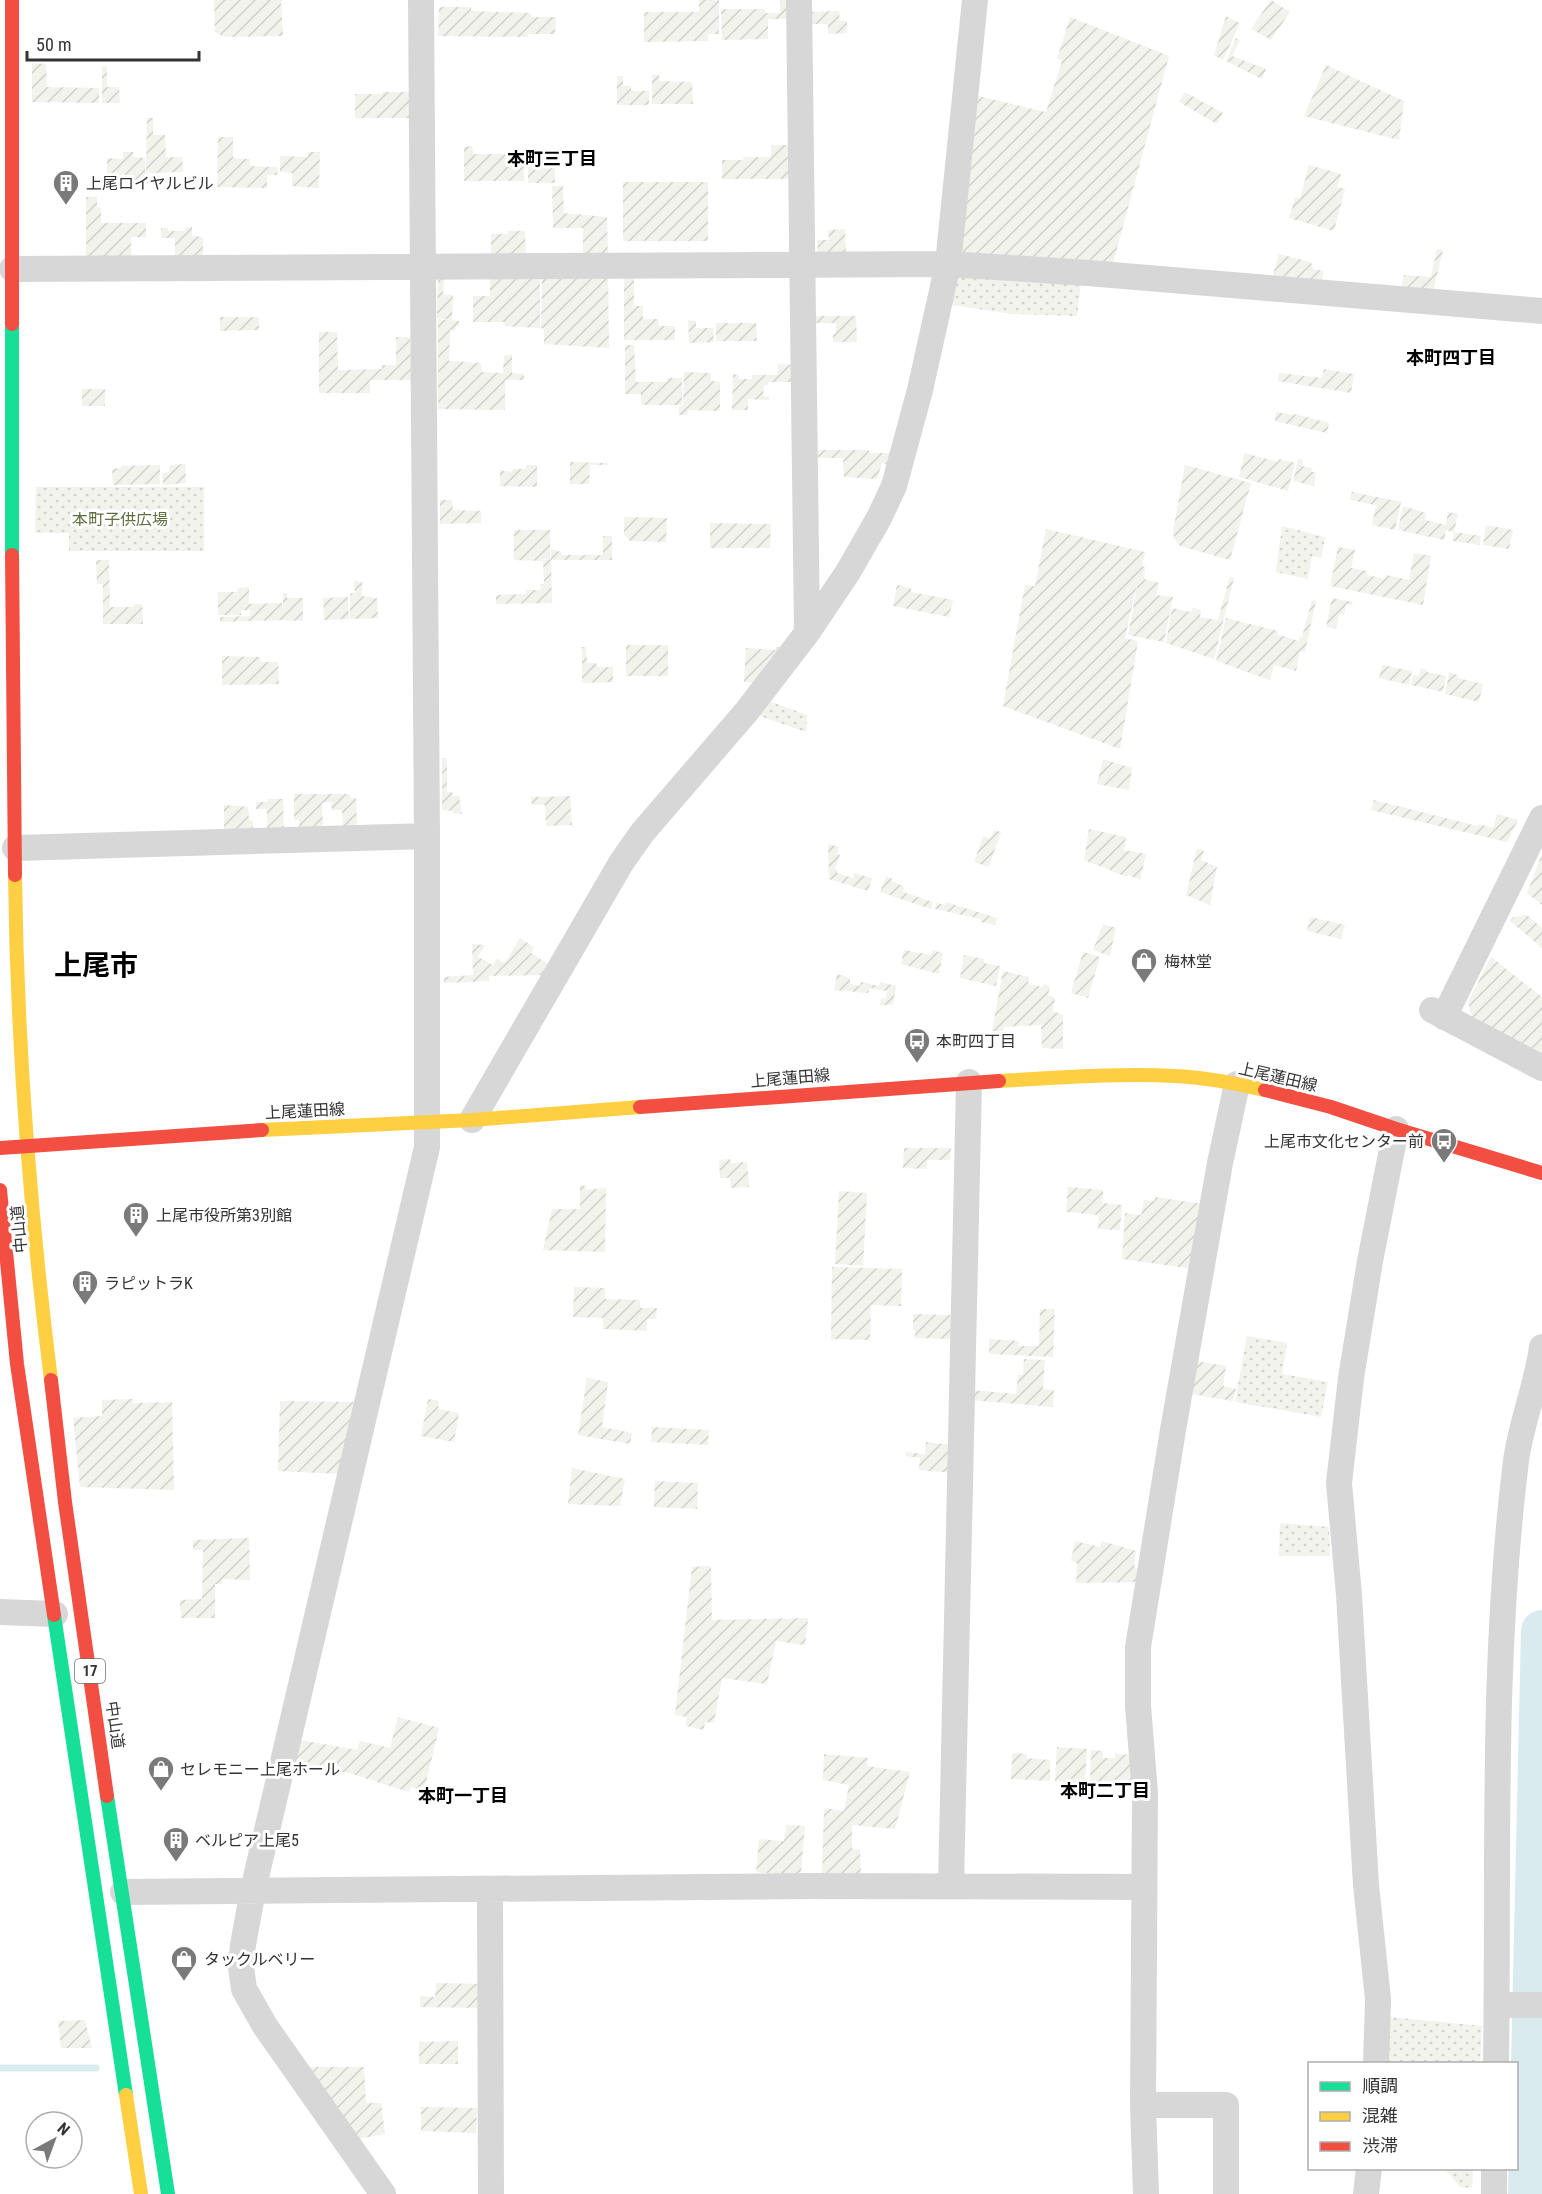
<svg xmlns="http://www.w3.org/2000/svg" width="1542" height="2194" viewBox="0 0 1542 2194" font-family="'Roboto Condensed','Noto Sans JP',sans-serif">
  <defs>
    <pattern id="grass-dots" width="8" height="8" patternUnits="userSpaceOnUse" patternTransform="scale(1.5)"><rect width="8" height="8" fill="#f1f3ec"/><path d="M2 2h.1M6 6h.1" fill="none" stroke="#cfd1cb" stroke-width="1.8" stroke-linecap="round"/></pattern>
    <pattern id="garden-furrows" width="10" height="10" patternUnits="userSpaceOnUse" patternTransform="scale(1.5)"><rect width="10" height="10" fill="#f1f3ec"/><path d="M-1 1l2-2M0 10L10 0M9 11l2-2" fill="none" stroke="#cfd1cb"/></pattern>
  </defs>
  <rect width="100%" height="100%" fill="#fff"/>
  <path fill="url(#grass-dots)" d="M957 275 1081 282 1077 316 1012 314 952 305Z
    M36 487H204V551H69V533H35Z
    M1282 526 1325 537 1321 558 1312 556 1308 579 1276 572Z
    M766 700 807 715 806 732 754 714Z
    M1247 1336 1287 1343 1282 1374 1328 1382 1321 1417 1235 1402Z
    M1280 1523 1329 1527 1330 1556H1279Z
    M1390 2017 1482 2026 1480 2063 1387 2064Z
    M1445 2169H1473L1472 2187 1461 2188Z"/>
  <path fill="url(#garden-furrows)" d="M214 0H283L281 2 283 36 225 37 215 32Z
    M699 0H719V34H708V41L644 42V12H699Z
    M780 0H789V19H768V39L722 40 721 9H765V13H780Z
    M1271 0 1290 12 1271 40 1251 29Z
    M439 7H471V11L531 13V17H556L555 34H528V37L438 36Z
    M839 11 840 21H847V33L828 34V24H811V12Z
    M1226 16 1240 23 1223 60 1214 55Z
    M1070 17 1169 56 1112 267 967 256 960 249 974 95 1046 112 1062 61 1057 59Z
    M1236 38 1240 40 1232 56 1266 69 1262 79 1226 61Z
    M32 63 46 64 47 87 99 88V103L32 102Z
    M1326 65 1404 101 1399 140 1304 116Z
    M102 67H107V87H119L120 103H102Z
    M652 75H659V81L692 82 693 104H652Z
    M617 76H623V86H631V91H649V105H617Z
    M383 92H409V118H355V94H382Z
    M1185 92 1223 113 1217 124 1179 102Z
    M147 118H153V135H165L166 157H182L183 172 149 173 146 170Z
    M218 137H233V158L250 159V166L278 167 277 175H267V188L217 187Z
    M771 145H791V179H722V160H743L744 157H771Z
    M472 146 473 154H524V181H464V147Z
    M123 152H133V157L145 158V170L152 177V183H107V158L123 159Z
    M308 152H320L319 188 292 186V173L280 172V156L308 157Z
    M528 158 538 160 539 164H543V166H555V183H528Z
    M1309 165 1341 174 1337 187 1345 189 1334 231 1289 218 1295 198 1300 199Z
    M623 182H708V241H623Z
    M552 186H563L564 213 607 217 608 256 554 257V253H583V228H553Z
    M86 197H97V207L101 208V223H146V237H131V258H86Z
    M186 227H192V236L203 237V259H175V238H161V228H168V231H185Z
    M845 229 846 253 818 255 817 240H829L828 230Z
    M508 231H525L526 256 491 257V234H508Z
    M1437 249 1443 250 1433 292 1401 290 1404 275 1431 277Z
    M1279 254 1311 262 1313 269 1324 271 1321 284 1271 281Z
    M608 273 609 348 544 344V329L541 328 542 275Z
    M540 275V328L505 326 504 322H473V296H490V276Z
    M438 276 444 277 443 294 453 295 452 320 437 318Z
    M624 276H634V306H643V319H658L659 326H675V340H624Z
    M814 316H856L857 342H833V334L836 333V323H814Z
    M220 317H259V330L220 331Z
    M438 319 459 321V326H456L455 331 450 330 449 361 481 363 482 372 503 373 504 355H512V373L524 374V380H505V410L438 409Z
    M688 320 696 321V328H713L714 342 689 343Z
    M716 323H756L757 341H716Z
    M319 332H337L338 370 382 369V365H396V337H410L411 380H370V393H319Z
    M625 345H634L636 382H667V378H682V405H641V394H625Z
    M778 364 793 365V382H768V385H764L763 396 769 397V400L748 399V410H732L733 374 738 375 739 379H752V375H777Z
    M1324 369 1354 374 1351 393 1278 381 1279 373 1322 378Z
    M684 372 711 373V381L720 382V411L688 410 687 415H679V406H683Z
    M82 389H105V406H82Z
    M1276 412 1294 415 1295 414 1329 423 1327 433 1275 421Z
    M818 450H869V453H890L888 465 882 463 877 479 844 477 843 458H818Z
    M1245 453 1278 462 1279 459 1295 463 1288 491 1239 477Z
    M1298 459 1303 460 1302 466 1312 468 1311 471 1316 473 1314 486 1293 481Z
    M570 462 608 463V465H590L589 484H570Z
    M185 464 186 483 163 485 162 473 169 472V465Z
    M160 465V484L113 485 112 469 120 468 121 466Z
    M526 465H537V487L500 486V469L503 471 512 472 513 469H526Z
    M1185 465 1251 483 1230 560 1180 546 1174 538 1173 531Z
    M1352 492 1401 502 1395 530 1372 525 1376 505 1350 500Z
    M440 500H452L453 510 481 511V523L440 524Z
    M1403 506 1426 513 1425 520 1446 525 1448 512 1458 514 1454 532 1481 536 1480 545 1453 541 1454 532 1446 530 1444 540 1398 530Z
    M624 517 667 518 666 542 630 541 624 534Z
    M710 523 771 524 770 548H710Z
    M1486 525 1513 530 1509 549 1483 545Z
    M1046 529 1145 552 1142 566 1145 567 1144 579 1159 583 1156 595 1173 597 1164 642 1128 635 1139 575 1125 638 1138 641 1120 749 1003 706 1025 585 1035 586Z
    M514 530H550V559H543V560L551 559V549L561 552 562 555H603V536H612V560H551L552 603 496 604V595L526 594V590H540L541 584H544L543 561 514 560Z
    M1338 547 1355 550 1351 568 1367 571V575L1385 579 1386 575 1409 580 1414 553 1431 556 1423 605 1330 586Z
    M96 560H109L110 607H134L135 604H142L143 624H103V584H97Z
    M1230 576 1234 578 1214 659 1166 643 1172 608 1191 612 1193 608 1201 610 1200 617 1218 620Z
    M358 580V582H362V596L377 598 378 618 350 619V596L351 593H355L354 581Z
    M897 585 911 588V592L953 600 949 617 893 606Z
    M249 587V604L282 603 283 608V593H287V598H303V621L282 620 220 622V617L250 616V610H241V615H218V592H237L238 588Z
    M348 597 349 619 324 620 323 598Z
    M1332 598 1353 602 1352 605 1346 604 1344 615 1339 614 1336 629 1326 627Z
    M1312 600 1316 601 1305 652 1300 651 1296 671 1274 665 1270 680 1216 661 1226 618 1278 631 1277 634 1299 641 1300 637H1302Z
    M626 645H668V676H626Z
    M582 647H586L587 663H596L597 667H613V682L582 683Z
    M777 647H786L759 683 744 682 746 648 776 650Z
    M222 656 260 657 261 662H278L279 684 222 685Z
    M1382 665 1412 671 1409 685 1379 678Z
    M1421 668 1427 670V672L1446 676 1443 692 1411 685 1413 675 1419 676Z
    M1449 673 1458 675V678L1483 684 1479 702 1445 694Z
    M442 758H447V792H452L453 796H459L462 814 453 813V811L442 810Z
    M1103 759 1132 768 1129 790 1097 784Z
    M294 794H350V798H356L357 829H343L342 810H332L331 802 322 803 323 829 299 830V820H294Z
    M570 796 572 825 546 826 545 805H532L531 797Z
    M268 799H283L284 829H267V809H256V802H267Z
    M1374 800 1477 826 1478 824 1493 828 1497 814 1518 820 1507 842 1371 810Z
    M224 805 248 807 249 820 253 821V832H224Z
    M1089 829 1126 837 1124 850 1146 854 1140 880 1128 875 1127 877 1084 860Z
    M994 830 1001 832 989 867 974 862 983 836 990 839Z
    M828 844 839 847 837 853 840 855 835 868 837 869V873L853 878 854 873 872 878 868 891 829 879Z
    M1197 848 1204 851 1201 860 1217 867 1210 905 1186 895Z
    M1541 856H1542V905L1527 893Z
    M886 876 892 878 891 881 904 886 903 892 933 902 931 909 880 892Z
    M946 902 997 918 995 925 981 922V919L935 909 936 903 945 905Z
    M1527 915 1542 928V948L1510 921 1513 917Z
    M1310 917 1345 925 1341 939 1307 931Z
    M1103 924 1116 928 1110 956 1093 950Z
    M520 938 534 947 531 953 548 964 541 975 489 976V981L444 983V977L473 975 472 944 485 945 478 957 493 965 497 959 505 963Z
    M904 950 931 955 932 950 943 953 939 974 901 964Z
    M1083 952 1100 957 1088 998 1071 993Z
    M964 955 984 959V963L1000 966 996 986 960 978Z
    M1491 957 1542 997V1055L1473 1020 1468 1002Z
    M1003 971 1029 977 1028 984 1043 987 1044 984 1050 987 1048 995 1055 998 1053 1011 1063 1015V1049L1042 1048 1041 1025 1004 1027 1003 1031H992Z
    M837 974 850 978V984L860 986 861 982 879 986 880 982 896 986 893 1005H880L881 998 886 999 887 991 870 988 868 993 834 990Z
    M904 1148H951L950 1160H927V1169L903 1168Z
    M730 1159 731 1163 747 1162 749 1187 731 1188 730 1178H720L719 1160Z
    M580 1185 586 1186V1190L606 1188 605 1252 543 1250 552 1209H580Z
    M1068 1187 1103 1190V1203L1122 1205 1120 1230 1098 1229 1099 1215 1066 1212Z
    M839 1191 867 1193 863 1266 835 1264Z
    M1155 1197 1203 1204 1194 1269 1122 1259 1125 1213 1141 1215 1144 1200 1154 1201Z
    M832 1267 902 1269 901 1306 871 1305 870 1340 831 1339Z
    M574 1287 605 1288V1299L640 1300V1308H657L656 1319H647V1331L603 1329V1318L573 1317Z
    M1040 1309H1055L1053 1357 989 1354V1339L1019 1341V1346H1039Z
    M913 1314 953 1315 952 1339 915 1338V1331L913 1330Z
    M1024 1359 1045 1360 1043 1389 1054 1390 1053 1407 971 1400V1390L1016 1394 1018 1375H1023Z
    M1197 1361 1226 1366 1223 1386 1236 1389 1233 1401 1192 1394Z
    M587 1378 608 1382 602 1427 632 1433 630 1444 578 1435Z
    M133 1399V1403L172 1402 174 1490 80 1487 73 1418 102 1416V1400Z
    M428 1399 439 1401 438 1409 459 1413 454 1442 421 1436Z
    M280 1401 357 1402 341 1474 278 1471Z
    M652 1427 709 1430 708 1445 651 1442Z
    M926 1442 952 1445 953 1473 919 1470 920 1458 906 1456V1452L925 1454Z
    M572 1468 625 1479 620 1506 568 1504Z
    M655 1481 698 1483 697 1509 654 1507Z
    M249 1538 250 1580 222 1579V1584H215V1618H181L180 1600 202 1599 203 1550H193V1540Z
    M1075 1541 1100 1547 1102 1541 1136 1551 1134 1568 1144 1570 1142 1582 1076 1583 1077 1563 1071 1561Z
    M711 1566 712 1620 808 1618 805 1645 776 1641 767 1684 722 1678 714 1723 705 1722 704 1730 686 1726 687 1717 675 1715 692 1567Z
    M398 1717 439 1728 424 1791 411 1787 409 1792 349 1773 295 1764 300 1740 357 1750 360 1741 390 1748Z
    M1057 1747 1087 1749 1085 1783 1055 1781Z
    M1091 1750 1103 1751V1758H1115V1754L1132 1755 1131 1783 1090 1782Z
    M1012 1753 1027 1754V1758L1050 1760V1781L1011 1779Z
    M824 1754 868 1758 867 1766 910 1772 895 1829 852 1825V1849L860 1850 861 1878 822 1873 824 1808 844 1811 849 1785 823 1780Z
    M786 1825 805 1826 801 1873H798L797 1876 756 1872 759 1839 784 1841Z
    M436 1983 485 1984V2008L420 2007V1996L435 1997Z
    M85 2020 92 2048H61L58 2021Z
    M458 2041V2064H419V2042Z
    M309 2067H364L366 2103H381L385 2134 358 2139Z
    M421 2107 477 2108 476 2133 421 2131Z"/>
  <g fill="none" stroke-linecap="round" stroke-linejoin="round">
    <path stroke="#daebf0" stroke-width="7" d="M0 2068H96"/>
    <path stroke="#daebf0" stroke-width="42" d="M1529 2194 1542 1631"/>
    <path stroke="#d7d7d7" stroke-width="26" d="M799 0 807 633
      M12 269 948 264 1088 273 1542 311
      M15 848 427 836
      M1432 1010 1542 1068
      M1444 1017 1542 818
      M472 1120 621 863 642 833 747 711 807 633 848 572 879 518 894 486 920 390 948 264 975 0
      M0 1612 55 1614
      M951 1886 969 1082
      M490 1889 491 2194
      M123 1892 808 1886 1144 1887
      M1497 2005H1542
      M1376 2064 1378 1999 1366 1885 1349 1595 1339 1483 1351 1378 1370 1261 1396 1129
      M1496 2064C1499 1863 1491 1661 1516 1461 1521 1423 1537 1385 1542 1347
      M1143 2105H1226V2194
      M383 2194 265 2026 244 1989 241 1967 243 1945 253 1890 427 1147V836L421 0
      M1146 2194 1143 2105 1145 1793 1138 1706V1647L1173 1430 1220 1163 1237 1084
      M1366 2194 1369 2168
      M1494 2194V2168"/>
    <path stroke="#16e098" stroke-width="14" d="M12 324V555
      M54 1615 126 2095
      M107 1796 168 2194"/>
    <path stroke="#ffcf43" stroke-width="14" d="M15 875C17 1043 30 1213 51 1380
      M999 1081C1057 1078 1116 1073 1174 1076 1205 1077 1236 1084 1265 1090
      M262 1130 472 1120 640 1107
      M126 2095 141 2194"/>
    <path stroke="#f24e42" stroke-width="14" d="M12 324V0
      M12 555 15 875
      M1265 1090 1331 1107 1396 1129 1542 1173
      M640 1107 999 1081
      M0 1148 262 1130
      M0 1190 17 1364 54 1615
      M51 1380 65 1502 107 1796"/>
  </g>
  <defs>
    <g id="building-pin" transform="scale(1.35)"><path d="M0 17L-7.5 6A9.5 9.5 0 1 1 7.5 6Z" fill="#7a7a7a" stroke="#fff"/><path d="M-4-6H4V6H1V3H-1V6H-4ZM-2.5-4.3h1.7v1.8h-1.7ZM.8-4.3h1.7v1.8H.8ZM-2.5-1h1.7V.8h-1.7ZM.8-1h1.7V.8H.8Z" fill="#fff"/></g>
    <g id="shop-pin" transform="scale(1.35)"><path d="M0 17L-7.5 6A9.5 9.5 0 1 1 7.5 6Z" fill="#7a7a7a" stroke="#fff"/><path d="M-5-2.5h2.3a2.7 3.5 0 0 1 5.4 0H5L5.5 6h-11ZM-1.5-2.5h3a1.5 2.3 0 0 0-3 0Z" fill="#fff"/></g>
    <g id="bus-pin" transform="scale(1.35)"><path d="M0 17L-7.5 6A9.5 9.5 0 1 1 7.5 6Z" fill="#7a7a7a" stroke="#fff"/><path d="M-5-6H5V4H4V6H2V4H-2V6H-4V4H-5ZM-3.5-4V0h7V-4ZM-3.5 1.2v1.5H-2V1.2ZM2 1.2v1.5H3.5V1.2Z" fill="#fff"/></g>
  </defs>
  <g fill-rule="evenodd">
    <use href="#building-pin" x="66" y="183"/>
    <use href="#shop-pin" x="1144" y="961"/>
    <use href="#bus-pin" x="917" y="1041"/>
    <use href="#bus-pin" x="1444" y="1141"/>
    <use href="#building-pin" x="136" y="1215"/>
    <use href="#building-pin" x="85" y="1283"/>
    <use href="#shop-pin" x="161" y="1769"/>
    <use href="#building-pin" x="176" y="1840"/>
    <use href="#shop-pin" x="184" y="1959"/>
  </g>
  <g text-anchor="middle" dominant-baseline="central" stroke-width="6" stroke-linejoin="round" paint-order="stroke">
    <rect fill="#fff" stroke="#707070" stroke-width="1.5" x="75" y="1659" width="30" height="24" rx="4.5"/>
    <g font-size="15" font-weight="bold" fill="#333">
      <text x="90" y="1671">17</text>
    </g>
    <g font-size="16" fill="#333" stroke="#fff" text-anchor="start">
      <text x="86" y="183">上尾ロイヤルビル</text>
      <text x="1164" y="961">梅林堂</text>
      <text x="936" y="1041">本町四丁目</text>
      <text x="1424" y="1141" text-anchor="end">上尾市文化センター前</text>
      <text x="156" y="1215">上尾市役所第3別館</text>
      <text x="104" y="1283">ラピットラK</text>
      <text x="180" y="1769">セレモニー上尾ホール</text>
      <text x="195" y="1840">ベルピア上尾5</text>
      <text x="204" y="1959">タックルベリー</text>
    </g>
    <g font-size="16" fill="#5e6f40" stroke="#fff">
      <text x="120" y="519">本町子供広場</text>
    </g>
    <g font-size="16" fill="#333" stroke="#fff">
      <text transform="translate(1278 1077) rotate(13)">上尾蓮田線</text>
      <text transform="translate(790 1078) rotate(-5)">上尾蓮田線</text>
      <text transform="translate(305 1111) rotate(-3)">上尾蓮田線</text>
      <text transform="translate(19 1229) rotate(-95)">中山道</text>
      <text transform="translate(115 1725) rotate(82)">中山道</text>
    </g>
    <g font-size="18" font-weight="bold" fill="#000" stroke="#fff">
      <text x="552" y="158">本町三丁目</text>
      <text x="1451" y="357">本町四丁目</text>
      <text x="1105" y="1790">本町二丁目</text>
      <text x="463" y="1795">本町一丁目</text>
    </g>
    <g font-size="28" font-weight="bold" fill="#000" stroke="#fff">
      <text x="96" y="965">上尾市</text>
    </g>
  </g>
  <rect x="1308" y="2062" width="210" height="108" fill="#ffffff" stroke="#adadad" stroke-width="1.5"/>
  <rect x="1320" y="2082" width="30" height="9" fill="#16e098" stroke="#adadad" stroke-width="1.5"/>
  <text x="1362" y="2092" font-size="18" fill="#333333">順調</text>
  <rect x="1320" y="2112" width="30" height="9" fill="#ffcf43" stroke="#adadad" stroke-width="1.5"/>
  <text x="1362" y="2122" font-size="18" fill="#333333">混雑</text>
  <rect x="1320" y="2142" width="30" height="9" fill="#f24e42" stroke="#adadad" stroke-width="1.5"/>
  <text x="1362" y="2152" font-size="18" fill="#333333">渋滞</text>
  <g transform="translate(54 2140) rotate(41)"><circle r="28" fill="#ffffff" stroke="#adadad" stroke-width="1.5"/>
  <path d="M0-4.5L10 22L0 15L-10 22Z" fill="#7a7a7a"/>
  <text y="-9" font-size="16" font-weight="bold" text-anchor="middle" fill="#333333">N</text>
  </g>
  <path d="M27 51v9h172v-9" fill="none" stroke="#333333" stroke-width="3"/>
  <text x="36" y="51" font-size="18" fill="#333333" stroke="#ffffff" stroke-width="4.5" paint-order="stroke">50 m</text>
</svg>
